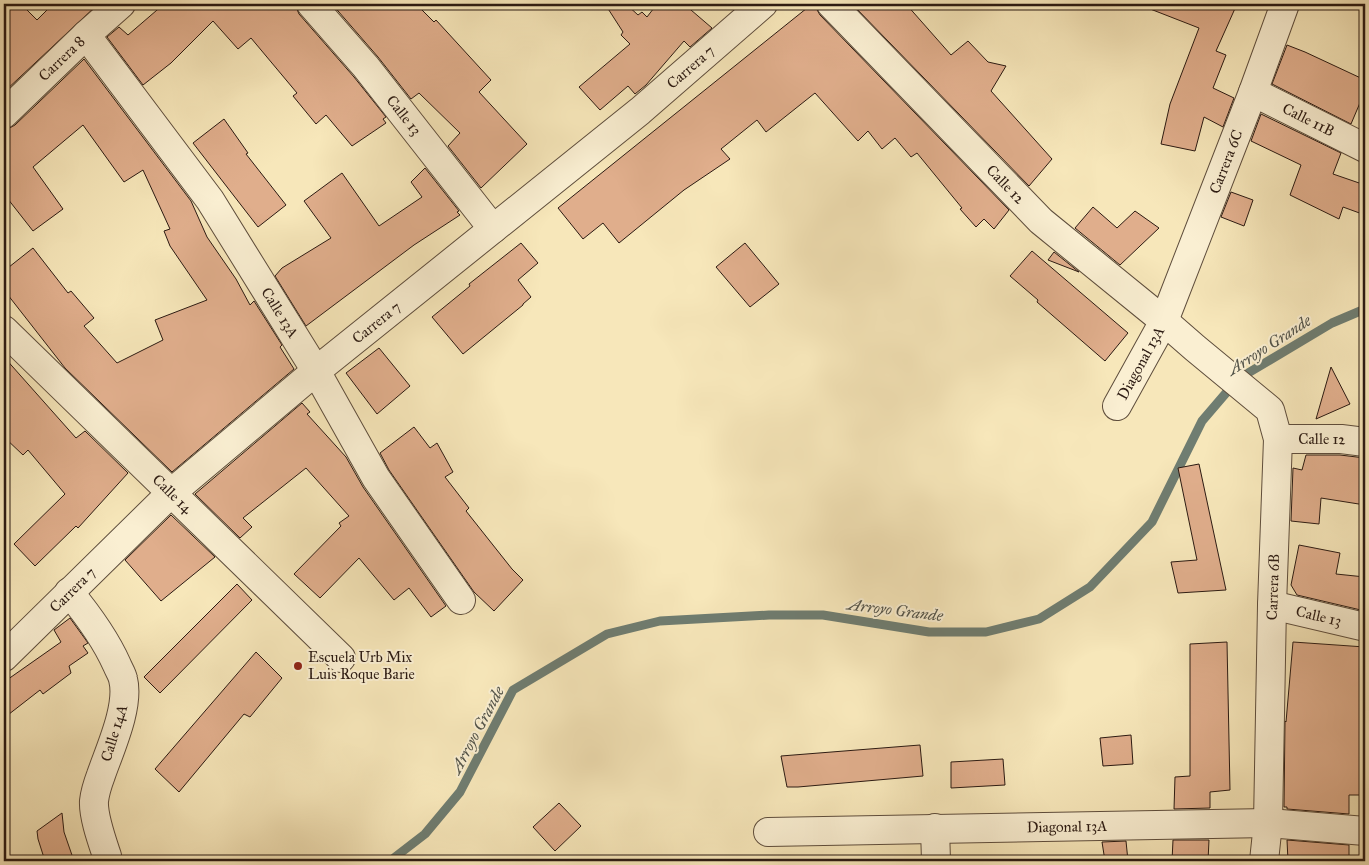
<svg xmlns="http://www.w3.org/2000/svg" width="1369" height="865" viewBox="0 0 1369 865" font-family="'IM FELL Great Primer',serif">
  <rect width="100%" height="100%" fill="#f7e7ba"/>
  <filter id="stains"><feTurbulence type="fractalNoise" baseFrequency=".004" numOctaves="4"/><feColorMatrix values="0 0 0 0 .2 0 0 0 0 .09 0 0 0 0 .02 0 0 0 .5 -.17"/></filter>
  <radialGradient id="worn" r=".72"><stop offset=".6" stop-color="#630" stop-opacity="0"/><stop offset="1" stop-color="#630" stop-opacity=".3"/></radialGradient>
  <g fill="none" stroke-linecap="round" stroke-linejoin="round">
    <path stroke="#6f7d71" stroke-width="9" d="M390 861 425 834 460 792 513 690 607 634 660 621 769 615H823L929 632H986L1039 619 1090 587 1152 522 1202 421 1238 379 1332 323 1365 309"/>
  </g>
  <path fill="#e0ae8c" stroke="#2b1a12" d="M4 4H21L37 20 53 4H94L96 6 4 92Z
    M164 4H296V7L299 14 354 77 386 117 383 119 386 123 352 146 326 115 316 124 293 96 297 93 251 38 238 49 213 21 171 63 143 85 107 37 119 27 128 35Z
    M332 4H416L434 22 436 20 491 80 479 92 527 144 481 188 448 146 460 133 419 93 411 99 378 57Z
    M605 4H626L638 15 642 12 647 17 657 4H684L712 28 690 47 684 41 646 85 635 94 628 86 600 110 579 87 630 44 621 35 623 32Z
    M812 4H816V8L820 15 1009 210 994 229 984 219 976 227 960 209 962 208 917 153 911 157 895 138 882 149 868 131 858 141 815 93 766 132 757 120 721 149 730 159 684 190 619 243 603 223 583 239 558 208Z
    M852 4H906L951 55 968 41 988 62 1006 66 991 91 1052 159 1029 186Z
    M1140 4H1237L1216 51 1226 55 1213 88 1234 98 1223 127 1204 117 1195 151 1161 144 1170 104 1199 28 1140 5Z
    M1287 45 1305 52 1365 80V91L1351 124 1272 84Z
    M84 59 191 201 207 237 236 279 250 305 254 301 282 345 280 347 294 369 172 472 65 368 4 290V271L33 248 68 293 71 291 94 318 84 326 117 363 163 340 155 320 207 300 170 246 164 231 170 229 143 170 124 182 83 125 33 167 63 209 33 231 4 194V131L15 125Z
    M1261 114 1341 153 1333 174 1365 185V215L1343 207 1339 219 1290 195 1301 165 1251 141Z
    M224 119 248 153 246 154 286 205 258 227 193 143Z
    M425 168 459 211 457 212 460 215 414 245 306 326 275 276 282 268 331 238 304 201 342 173 379 226 422 197 411 182Z
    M1231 192 1253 200 1244 226 1221 217Z
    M1093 207 1117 228 1135 211 1159 228 1120 265 1075 228Z
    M521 243 538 263 518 280 531 297 523 304V305L463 354 432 317 470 286 469 284Z
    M745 243 779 284 750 307 716 267Z
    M1032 251 1128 333 1105 361 1037 302 1038 300 1010 276Z
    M1054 252 1079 272 1048 260Z
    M379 348 410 386 377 414 346 373Z
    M4 357 76 438 85 431 128 473 78 528 76 526 35 566 14 544 65 494 28 450 23 455 4 437Z
    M1331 367 1350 404 1316 419Z
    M302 403 310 412 307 414 346 457 363 487 446 606 431 617 409 588 394 600 359 558 320 598 294 574 341 526 339 523 349 516 306 468 243 518 252 527 240 538 195 494Z
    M414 427 430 448 437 443 453 472 445 477 469 508 466 511 512 569 523 580 494 611 474 592 389 470 380 453Z
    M1306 455H1340L1365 458V505L1321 498 1319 524 1291 521 1293 468 1302 470Z
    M1199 464 1226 590 1178 593 1171 562 1197 560 1178 468Z
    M171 515 215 557 161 601 125 560Z
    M1299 545 1340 553 1336 574 1365 577V611L1297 595 1291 585Z
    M237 584 252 600 160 693 144 677Z
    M70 618 88 643 83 646 88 653 69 666 71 673 43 694 40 690 4 718V682L61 642 54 630Z
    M1227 642 1230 790 1210 792V808L1174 809 1175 777 1190 776V644Z
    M1293 642 1365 647V795H1349V814L1287 809V807H1284L1285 721 1286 722Z
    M256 652 282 678 250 717 244 714 179 792 155 769Z
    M1131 735 1133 764 1103 766 1100 738Z
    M920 745 923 776 798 787H787L781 756Z
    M1003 759 1005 785 951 788V762Z
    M559 803 581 826 555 851 533 827Z
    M62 813 64 832 74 861H45L38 839 37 831Z
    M1173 840H1209L1208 861H1172Z
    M1287 840 1349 845V856H1324V861H1288Z
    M1126 841 1128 861H1105L1102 842Z"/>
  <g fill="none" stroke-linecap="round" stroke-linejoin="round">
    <g stroke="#5e4d3c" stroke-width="30">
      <g id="minor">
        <path id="s1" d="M311 4 366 67 493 229"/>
        <path id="s2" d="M831 4 1041 221 1164 321 1195 348 1270 410 1278 439 1272 605 1268 823 1264 861"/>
        <path id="s3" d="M86 35 210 200 316 371 376 478 461 600"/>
        <path id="s4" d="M1253 92 1365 148"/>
        <path id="s5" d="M4 114 86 35 121 4"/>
        <path id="s6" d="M4 330 341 658"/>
        <path id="s7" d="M1117 406 1164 321 1253 92 1285 4"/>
        <path id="s8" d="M1278 439H1341L1365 442"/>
        <path d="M69 592C88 615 105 638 117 665 119 670 122 674 123 679 130 706 110 749 101 775 98 783 95 792 94 801 93 816 102 841 107 856"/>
        <path id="s9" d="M1272 605 1365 627"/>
        <path id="s10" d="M4 657 171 493 316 371 640 111 763 4"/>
        <path d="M935 828 936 861"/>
        <path id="s11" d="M768 832 1268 823 1365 831"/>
      </g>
    </g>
    <use href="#minor" stroke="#faefd2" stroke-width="28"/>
  </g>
  <circle fill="#8f2418" stroke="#faefd2" stroke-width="2" cx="298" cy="666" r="5"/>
  <g text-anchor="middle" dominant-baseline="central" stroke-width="4" stroke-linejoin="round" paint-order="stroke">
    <g font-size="15" fill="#2b1a12" stroke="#faefd2">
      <text stroke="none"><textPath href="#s5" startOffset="80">Carrera 8</textPath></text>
      <text stroke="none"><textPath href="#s10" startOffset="906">Carrera 7</textPath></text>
      <text stroke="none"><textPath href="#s1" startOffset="145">Calle 13</textPath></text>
      <text stroke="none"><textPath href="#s4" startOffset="62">Calle 11B</textPath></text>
      <text stroke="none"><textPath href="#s7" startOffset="268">Carrera 6C</textPath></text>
      <text stroke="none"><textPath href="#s2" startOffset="251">Calle 12</textPath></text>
      <text stroke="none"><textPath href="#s3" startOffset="339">Calle 13A</textPath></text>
      <text stroke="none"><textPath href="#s10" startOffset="501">Carrera 7</textPath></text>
      <text stroke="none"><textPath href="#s7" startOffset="49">Diagonal 13A</textPath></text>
      <text stroke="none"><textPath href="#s8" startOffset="44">Calle 12</textPath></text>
      <text stroke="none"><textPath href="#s6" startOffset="235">Calle 14</textPath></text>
      <text transform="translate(1273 587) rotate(-88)">Carrera 6B</text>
      <text stroke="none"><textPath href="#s10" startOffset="96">Carrera 7</textPath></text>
      <text stroke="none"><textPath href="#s9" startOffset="48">Calle 13</textPath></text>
      <text transform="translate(114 733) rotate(-73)">Calle 14A</text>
      <text stroke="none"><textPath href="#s11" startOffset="299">Diagonal 13A</textPath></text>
    </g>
    <g font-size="15" fill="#2b1a12" stroke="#faefd2" text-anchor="start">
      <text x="308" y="657">Escuela Urb Mix<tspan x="308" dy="17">Luis Roque Barie</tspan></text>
    </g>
    <g font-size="16" font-style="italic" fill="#53544a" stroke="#faefd2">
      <text transform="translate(1269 345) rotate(-33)">Arroyo Grande</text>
      <text transform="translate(895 610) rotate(7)">Arroyo Grande</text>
      <text transform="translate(477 730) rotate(-62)">Arroyo Grande</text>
    </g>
  </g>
  <rect width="1369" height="865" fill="none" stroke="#f7e7ba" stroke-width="20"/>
  <rect x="5" y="5" width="1359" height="855" fill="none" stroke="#2b1a12" stroke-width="2.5"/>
  <rect x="10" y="10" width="1349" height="845" fill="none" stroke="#2b1a12"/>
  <rect width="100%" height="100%" filter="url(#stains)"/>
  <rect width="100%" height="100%" fill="url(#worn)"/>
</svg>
